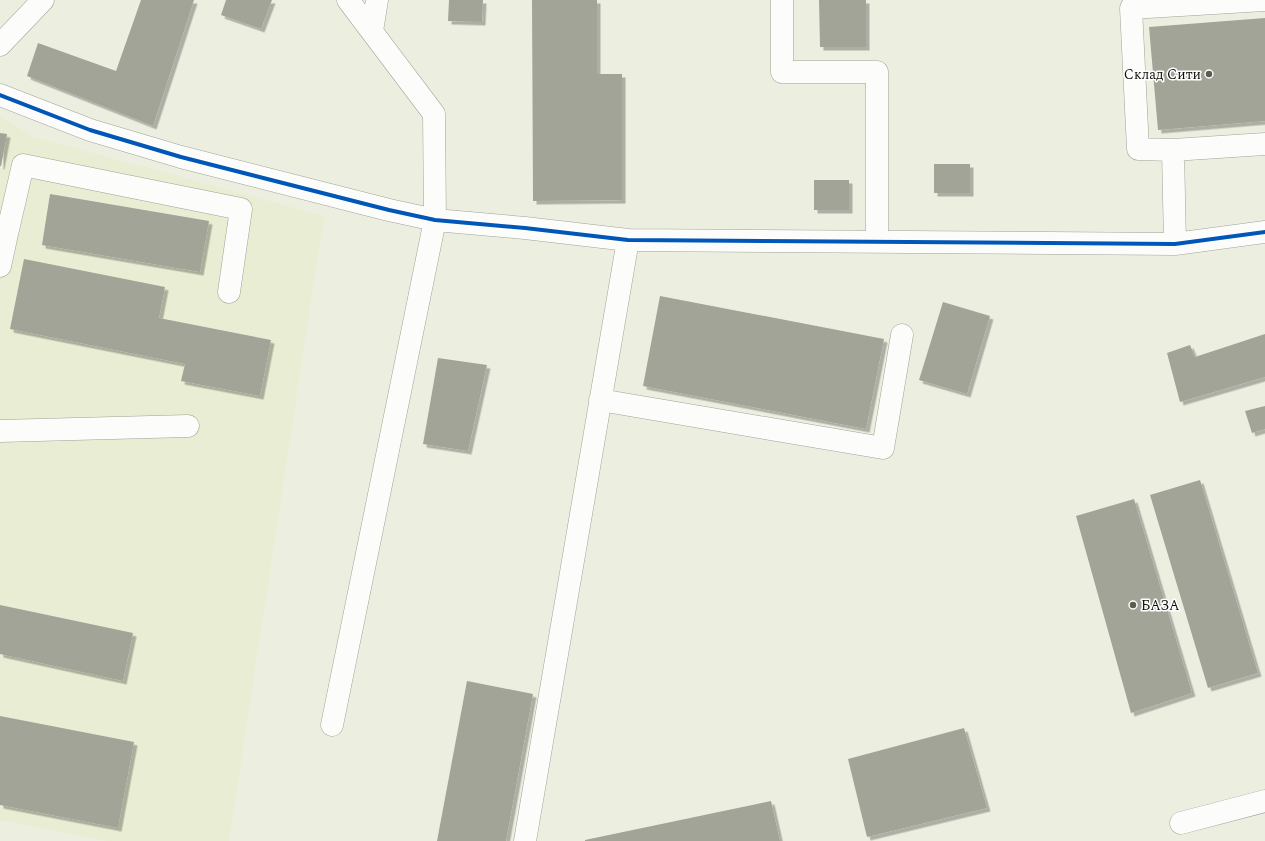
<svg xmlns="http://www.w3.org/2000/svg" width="1265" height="841" viewBox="0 0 1265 841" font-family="Spectral,serif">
  <defs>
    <filter id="shadow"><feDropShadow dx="3.5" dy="3.5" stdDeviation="0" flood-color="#0004"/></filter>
  </defs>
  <rect width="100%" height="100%" fill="#ecefe0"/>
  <path fill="#e8edd3" d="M0 116 34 137 324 216 229 841H107L0 820Z"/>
  <path fill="#a1a497" filter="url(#shadow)" d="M141 0H194L153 126 27 76 38 43 116 71Z
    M226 0H272L261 29 221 15Z
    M449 0H483L482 22 448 21Z
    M532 0H597V74H622V200L533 201Z
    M819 0H866V47H820Z
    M1265 18V121L1158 130 1149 27Z
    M0 133 7 134 1 166H0Z
    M934 164H970V193H934Z
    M814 180H849V210H814Z
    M50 194 209 221 200 272 42 245Z
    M24 259 165 287 159 318 271 340 260 396 181 381 185 364 10 329Z
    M660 296 884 339 866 429 643 386Z
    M943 302 990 316 967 394 919 380Z
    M1265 334V377L1180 402 1167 353 1190 345 1195 357Z
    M438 358 487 365 468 451 423 444Z
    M1265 406V429L1252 433 1245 411Z
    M1200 480 1258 673 1208 688 1150 495Z
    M1134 499 1192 693 1131 713 1076 516Z
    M0 605 133 633 123 681 0 654Z
    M467 681 533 694 506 841H437Z
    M0 716 134 742 118 828 0 805Z
    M964 728 987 808 867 837 848 759Z
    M771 801 780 841H585V840Z"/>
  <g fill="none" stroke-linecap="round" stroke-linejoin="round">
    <g stroke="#a0a297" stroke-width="23">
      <path id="minor" d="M782 0V72H877V242
        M372 31 377 0
        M0 45 43 0
        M0 95 90 130 181 157 389 210 435 220 525 228 628 240 1175 244 1265 232
        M1173 150 1138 149 1131 8 1265 0
        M0 232 7 234 0 266
        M7 234 23 165 241 209 229 292
        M1175 244 1173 150 1265 144
        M600 400 883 448 902 335
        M0 431 188 426
        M332 725 435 220 434 114 348 0
        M1181 823 1265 801
        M525 841 628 240"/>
    </g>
    <use href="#minor" stroke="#fcfdfa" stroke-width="22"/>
    <g stroke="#fff" stroke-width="6">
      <path id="cycleway" d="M0 95 90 130 181 157 389 210 435 220 525 228 628 240 1175 244 1265 232"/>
    </g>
    <use href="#cycleway" stroke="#0057b8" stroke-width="4"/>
  </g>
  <g fill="#5b5d52" stroke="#fff" stroke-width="1.5">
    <circle cx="1209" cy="74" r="4"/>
    <circle cx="1133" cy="605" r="4"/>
  </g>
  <g text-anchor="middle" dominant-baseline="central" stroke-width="3" stroke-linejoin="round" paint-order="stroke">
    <g font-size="14" fill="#0d0f06" stroke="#fff" text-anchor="end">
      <text x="1201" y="74">Склад Сити</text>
      <text x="1141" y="605" text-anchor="start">БАЗА</text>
    </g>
  </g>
</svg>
